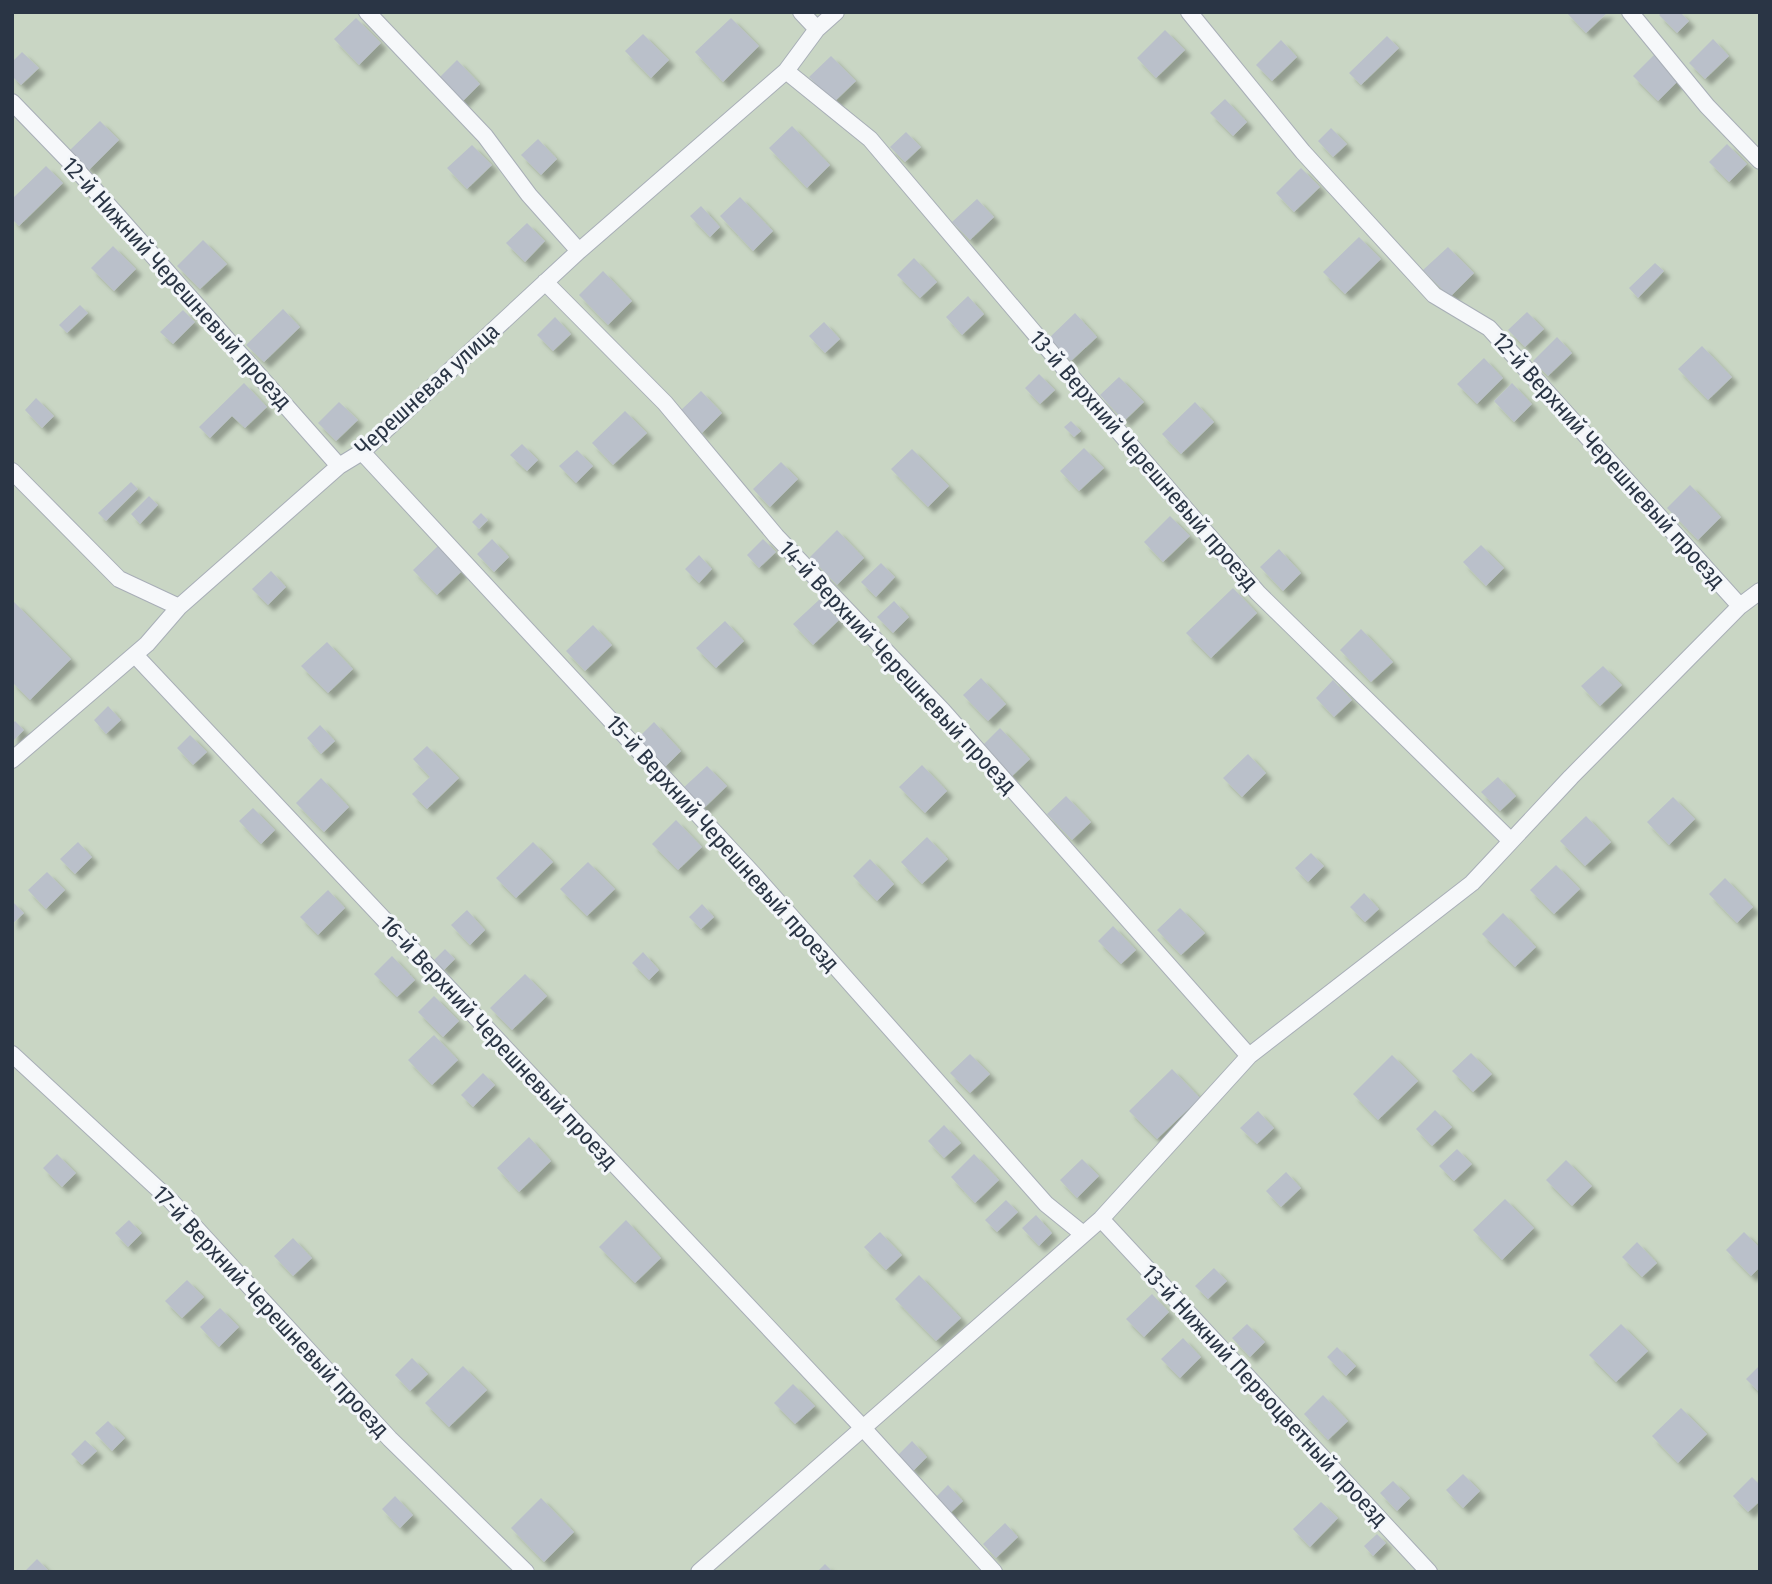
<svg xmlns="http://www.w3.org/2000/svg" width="1772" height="1584" viewBox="0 0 1772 1584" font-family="'Fira Sans Condensed',sans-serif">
  <defs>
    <filter id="shadow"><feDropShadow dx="6" dy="6" stdDeviation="2" flood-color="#0004"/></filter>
  </defs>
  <rect width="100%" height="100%" fill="#e3e7ec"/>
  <path fill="#c9d6c4" d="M12 12H1760V1572H12Z"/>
  <path fill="#bac0ca" filter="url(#shadow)" d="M1566 12H1608L1586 33Z
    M1662 12H1680L1689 21 1677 33 1659 15Z
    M356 18 381 43 359 65 334 39Z
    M731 18 759 46 723 82 695 52Z
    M1165 30 1185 50 1156 78 1137 58Z
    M643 34 669 60 651 78 625 51Z
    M1387 36 1399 48 1361 85 1349 73Z
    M1713 39 1729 56 1705 79 1689 63Z
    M1281 40 1297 57 1272 81 1256 65Z
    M22 52 39 68 21 85 12 76V62Z
    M1656 53 1680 79 1658 101 1633 76Z
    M831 56 856 81 834 102 809 77Z
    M457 60 480 84 461 103 438 79Z
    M1225 99 1247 122 1233 136 1210 113Z
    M100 121 119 140 89 170 70 150Z
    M792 126 830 165 807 188 769 148Z
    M1331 128 1347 144 1333 157 1318 141Z
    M906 132 921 147 905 162 890 147Z
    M538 139 557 159 541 175 521 155Z
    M1727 144 1747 164 1729 182 1709 162Z
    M472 145 492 165 467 189 447 168Z
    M46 166 63 183 19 226 12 219V199Z
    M1301 168 1320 187 1294 212 1276 193Z
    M740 197 773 231 753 251 720 216Z
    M977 199 994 217 970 240 952 222Z
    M701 206 720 227 710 237 690 216Z
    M527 223 545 241 525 262 506 243Z
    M1359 237 1381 259 1345 294 1323 272Z
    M203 240 227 264 200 289 177 266Z
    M113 246 136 269 114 291 91 268Z
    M1448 247 1474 273 1450 297 1423 270Z
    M914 258 937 282 920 298 897 275Z
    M1655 263 1664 271 1638 298 1629 288Z
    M603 271 632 301 608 325 579 295Z
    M968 296 984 314 962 335 946 317Z
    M80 305 88 313 67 333 59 325Z
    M283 309 300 327 264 362 246 345Z
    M183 310 195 322 173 344 160 332Z
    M1527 312 1544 329 1525 347 1508 330Z
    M1075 313 1097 337 1071 361 1049 338Z
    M555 317 571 334 553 351 537 335Z
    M824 322 840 339 825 353 809 336Z
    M1557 337 1572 353 1548 376 1533 361Z
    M1702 346 1732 377 1708 400 1678 369Z
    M1484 358 1503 378 1477 404 1457 384Z
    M1039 374 1055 390 1040 404 1025 388Z
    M1119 377 1144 402 1124 421 1100 395Z
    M244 383 267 407 245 428 232 416 210 438 199 427Z
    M1512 383 1532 404 1514 422 1494 401Z
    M701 391 722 413 702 433 680 411Z
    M36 398 54 416 42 428 25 410Z
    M339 402 358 420 336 441 318 423Z
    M1195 402 1214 422 1181 454 1162 434Z
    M625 411 647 433 613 465 592 443Z
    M1071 421 1081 431 1074 437 1064 427Z
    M522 444 538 460 527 471 510 455Z
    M1084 448 1104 468 1079 491 1060 471Z
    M912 449 949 486 928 507 891 469Z
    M577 450 593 466 576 483 559 466Z
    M781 462 798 479 770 507 753 489Z
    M131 482 138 489 106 521 98 513Z
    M1690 485 1721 517 1698 540 1667 508Z
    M149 496 158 505 140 524 131 514Z
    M481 513 488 520 479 529 472 522Z
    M1170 516 1190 536 1163 562 1144 542Z
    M837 530 864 558 837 585 810 557Z
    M492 539 509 557 494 572 477 554Z
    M763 539 776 552 759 568 747 555Z
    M1481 545 1504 568 1486 586 1463 562Z
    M438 546 462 571 437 595 413 570Z
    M1279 549 1301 573 1283 591 1260 567Z
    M699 555 712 569 699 583 685 569Z
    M881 563 895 577 876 597 861 582Z
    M271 571 286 587 268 605 252 589Z
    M1233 588 1257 613 1211 658 1186 633Z
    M820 599 839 620 813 645 793 624Z
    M894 601 909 617 893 633 877 617Z
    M14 602 71 659 30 700 12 682Z
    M725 621 744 641 716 668 696 648Z
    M593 625 612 645 585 671 566 651Z
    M1361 629 1393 662 1371 682 1340 650Z
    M327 642 353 669 328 693 301 666Z
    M1603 666 1622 685 1600 706 1581 686Z
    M981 678 1006 704 988 721 963 695Z
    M1333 680 1352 700 1334 717 1316 698Z
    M108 706 121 720 106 734 94 720Z
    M15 721 24 730 12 742V724Z
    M654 722 681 751 665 767 637 739Z
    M320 725 335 741 321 754 307 738Z
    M1000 728 1030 759 1011 777 981 747Z
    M190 735 207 752 193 765 177 748Z
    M427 746 459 778 427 809 412 794 430 777 413 759Z
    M1248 754 1266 773 1242 797 1223 778Z
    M922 765 947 791 925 813 899 787Z
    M707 766 727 786 702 810 682 789Z
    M1498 777 1516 796 1500 811 1481 792Z
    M321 778 349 807 324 832 296 803Z
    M1066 796 1091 822 1072 840 1047 814Z
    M1673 797 1695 819 1669 845 1647 822Z
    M253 808 275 830 261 844 239 821Z
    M1586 816 1611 842 1585 866 1560 841Z
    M676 820 702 847 678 870 652 844Z
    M927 837 948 859 922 884 901 862Z
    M78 842 92 857 75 874 60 859Z
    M533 842 553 862 516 898 496 878Z
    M1311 853 1324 866 1308 882 1295 868Z
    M870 859 894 884 877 901 853 876Z
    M588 862 615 889 587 916 560 889Z
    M1556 865 1580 889 1554 914 1530 890Z
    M47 872 65 890 46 909 28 890Z
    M1725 878 1753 907 1737 923 1709 894Z
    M328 890 345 908 318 935 300 917Z
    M1364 893 1379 909 1365 922 1350 907Z
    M12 901 24 913 12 924Z
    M702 904 714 917 701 929 689 917Z
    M1180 908 1205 933 1181 955 1157 930Z
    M467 910 485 930 470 945 451 925Z
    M1503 913 1536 947 1515 967 1482 934Z
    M1113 926 1136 950 1121 964 1098 941Z
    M445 949 455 959 444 970 434 960Z
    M643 952 659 970 649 980 632 963Z
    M392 956 415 980 397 997 374 974Z
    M525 974 547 996 512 1030 490 1008Z
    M434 996 459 1021 443 1037 418 1012Z
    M434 1035 458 1060 432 1085 408 1060Z
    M1471 1053 1492 1074 1473 1092 1452 1071Z
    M970 1054 990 1074 970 1093 950 1073Z
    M1392 1055 1418 1081 1378 1120 1353 1094Z
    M1172 1069 1200 1098 1157 1139 1129 1111Z
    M483 1073 495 1085 473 1107 461 1095Z
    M1435 1110 1452 1127 1432 1146 1416 1129Z
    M1258 1111 1274 1128 1257 1144 1240 1128Z
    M944 1125 961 1143 944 1158 928 1141Z
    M529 1137 551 1161 519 1192 497 1168Z
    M1457 1149 1472 1164 1454 1181 1439 1166Z
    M57 1154 76 1173 62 1187 43 1168Z
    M974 1154 999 1180 975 1203 951 1177Z
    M1082 1159 1099 1176 1077 1198 1060 1180Z
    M1566 1160 1592 1186 1572 1206 1546 1180Z
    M1286 1172 1301 1188 1281 1207 1266 1191Z
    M1505 1199 1534 1228 1502 1260 1473 1230Z
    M1006 1200 1018 1212 997 1232 985 1220Z
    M1036 1215 1052 1233 1039 1246 1022 1228Z
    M129 1220 142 1233 128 1247 115 1233Z
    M626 1220 661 1258 635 1283 599 1247Z
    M880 1232 902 1255 886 1270 864 1247Z
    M1744 1232 1760 1248V1267L1751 1276 1726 1250Z
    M293 1238 312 1258 293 1276 274 1256Z
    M1637 1242 1657 1263 1642 1277 1622 1257Z
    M1214 1268 1227 1281 1208 1299 1195 1286Z
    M919 1275 961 1318 936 1341 895 1299Z
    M187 1280 204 1297 182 1318 165 1301Z
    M1152 1294 1169 1312 1144 1337 1126 1319Z
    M220 1308 239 1327 219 1347 200 1327Z
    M1247 1324 1265 1342 1250 1357 1232 1338Z
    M1621 1324 1648 1351 1616 1382 1589 1355Z
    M1183 1338 1201 1357 1180 1378 1161 1359Z
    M1337 1347 1356 1366 1346 1376 1327 1357Z
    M412 1358 428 1374 410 1391 395 1375Z
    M1760 1365V1393L1746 1379Z
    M463 1366 487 1390 449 1427 425 1403Z
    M793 1384 815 1406 795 1424 774 1403Z
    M1323 1395 1348 1421 1328 1440 1304 1414Z
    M1681 1408 1707 1434 1678 1463 1652 1436Z
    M108 1421 125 1438 112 1451 95 1433Z
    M85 1440 97 1451 82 1465 71 1454Z
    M912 1441 927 1457 913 1471 898 1455Z
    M1463 1474 1480 1491 1463 1508 1446 1490Z
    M1752 1477 1760 1485V1501L1748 1512 1733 1496Z
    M1393 1481 1410 1498 1397 1511 1380 1493Z
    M948 1485 963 1501 947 1516 932 1501Z
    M395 1496 413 1515 400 1528 382 1509Z
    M541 1498 574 1532 544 1562 511 1528Z
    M1321 1502 1338 1518 1310 1547 1293 1529Z
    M1005 1523 1018 1537 996 1558 983 1544Z
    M1377 1534 1386 1543 1373 1556 1364 1546Z
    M37 1559 50 1572H24Z
    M825 1564 833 1572H817Z"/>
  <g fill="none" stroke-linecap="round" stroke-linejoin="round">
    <g stroke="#a8aeb7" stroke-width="18">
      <path id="lane" d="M367 12 485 136 529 195 579 251
        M801 12 817 29
        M1189 12 1303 152 1434 295 1489 328 1740 606
        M1630 12 1707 106 1760 161
        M786 71 870 139 1076 382 1258 593 1511 841
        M12 102 70 162 339 466
        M545 282 665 403 776 536 943 711 1249 1056
        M362 452 756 877 1046 1204 1083 1234
        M12 471 119 579 179 607
        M135 655 863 1428 994 1572
        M12 760 147 644 179 607 339 466 362 452 579 251 786 71 817 29 836 12
        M12 1054 171 1201 390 1439 526 1572
        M1101 1219 1429 1572
        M699 1572 1101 1219 1249 1056 1472 883 1571 777 1740 606 1760 591"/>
    </g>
    <use href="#lane" stroke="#f6f8fa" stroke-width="16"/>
  </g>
  <g text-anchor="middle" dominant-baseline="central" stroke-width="6" stroke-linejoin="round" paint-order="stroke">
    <g font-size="23" fill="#2a3545" stroke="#f3f6f9">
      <text transform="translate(177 283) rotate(48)">12-й Нижний Черешневый проезд</text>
      <text transform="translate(427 389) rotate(-42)">Черешневая улица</text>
      <text transform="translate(1144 460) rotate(49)">13-й Верхний Черешневый проезд</text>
      <text transform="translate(1609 460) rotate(48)">12-й Верхний Черешневый проезд</text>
      <text transform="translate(898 667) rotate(47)">14-й Верхний Черешневый проезд</text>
      <text transform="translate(723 843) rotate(48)">15-й Верхний Черешневый проезд</text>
      <text transform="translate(499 1042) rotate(47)">16-й Верхний Черешневый проезд</text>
      <text transform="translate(271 1311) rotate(47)">17-й Верхний Черешневый проезд</text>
      <text transform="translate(1265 1395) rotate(47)">13-й Нижний Первоцветный проезд</text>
    </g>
  </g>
  <rect width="1772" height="1584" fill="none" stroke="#2a3545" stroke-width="28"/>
</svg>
